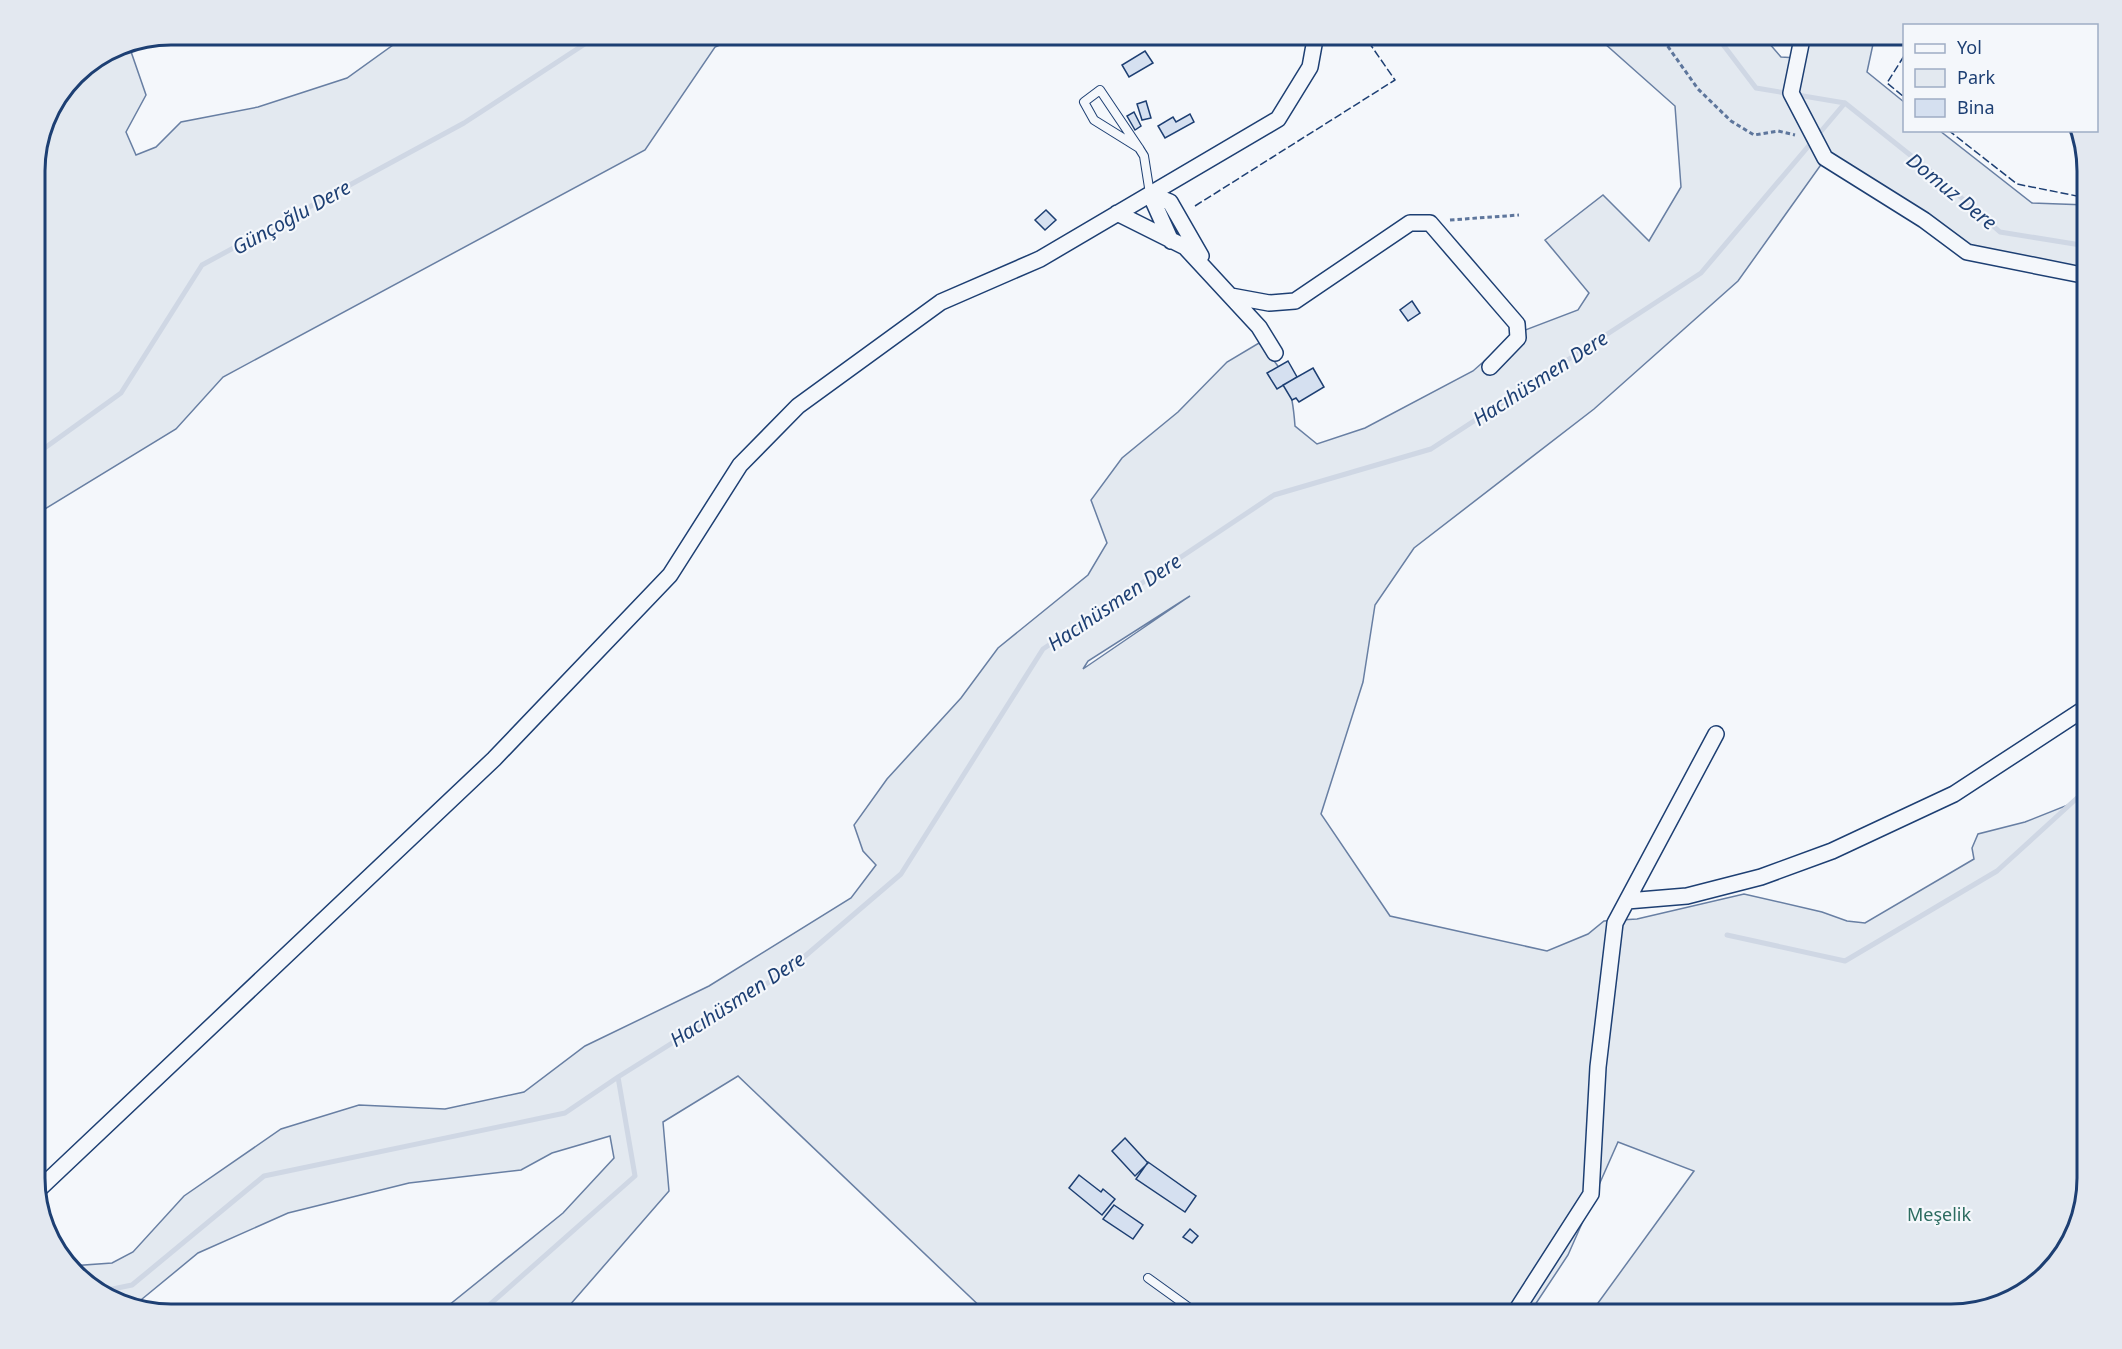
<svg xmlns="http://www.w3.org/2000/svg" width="2122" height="1349" viewBox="0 0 2122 1349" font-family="'Noto Sans',sans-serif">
  <rect width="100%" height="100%" fill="#f4f7fb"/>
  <path fill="#e3e9f0" stroke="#687fa3" stroke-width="1.5" fill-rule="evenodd" d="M407 35H743L715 47 645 150 223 377 176 429 35 515V162L45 118 75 74 119 45 128 43 146 95 126 132 136 155 156 147 181 122 258 107 347 78Z
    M1595 35H1762L1781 57 1798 58 1803 35H1875L1867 72 1904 102V130L1940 131 2032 203 2087 205V276L1967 252 1825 159 1738 281 1594 409 1414 548 1375 605 1363 682 1321 814 1390 916 1547 951 1588 934 1604 921 1637 919 1744 894 1822 912 1847 921 1865 923 1974 859 1972 848 1978 834 2025 822 2073 803 2087 783V1178L2065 1254 2019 1296 1951 1314H1590L1694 1171 1618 1142 1568 1255 1529 1314H988L738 1076 663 1122 669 1191 562 1314H438L563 1213 614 1158 610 1136 552 1153 521 1170 409 1183 288 1213 198 1253 136 1304 95 1292 71 1266 112 1263 133 1252 184 1196 281 1129 359 1105 445 1109 524 1092 585 1046 709 986 851 898 876 865 863 851 854 825 887 779 961 698 998 648 1088 575 1107 543 1091 500 1122 458 1178 412 1227 362 1259 343C1287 374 1292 384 1295 426L1317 444 1365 428 1473 371 1515 334 1578 310 1589 293 1545 240 1603 195 1649 241 1681 187 1675 106ZM1190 596 1083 669 1088 661Z"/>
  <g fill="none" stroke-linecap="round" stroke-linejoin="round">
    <path stroke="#cfd7e4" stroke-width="5" d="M1715 34 1756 88 1845 103 1939 178 2000 232 2087 246
      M35 455 121 393 202 265 464 123 600 34
      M1727 935 1845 961 1997 871 2087 789
      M98 1292 132 1285 264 1176 565 1113 618 1077
      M479 1314 635 1176 618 1077 790 969 901 874 1043 649 1274 495 1431 449 1701 273 1845 103"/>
  </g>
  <path fill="#d5e0f0" stroke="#1d3f73" stroke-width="1.5" d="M1096 34H1112L1099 41Z
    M1145 51 1153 63 1129 77 1122 65Z
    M1146 101 1151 118 1142 120 1137 104Z
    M1134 112 1141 126 1135 130 1127 116Z
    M1190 114 1194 122 1165 138 1158 126 1173 117 1176 122Z
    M1046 210 1056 220 1045 230 1035 220Z
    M1412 301 1420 313 1408 321 1400 310Z
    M1288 361 1297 377 1277 389 1267 373Z
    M1313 368 1324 387 1299 402 1296 398 1292 400 1283 385Z
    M1125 1138 1148 1163 1135 1176 1112 1151Z
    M1148 1162 1196 1196 1185 1212 1136 1179Z
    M1079 1175 1101 1192 1103 1189 1115 1199 1102 1215 1069 1188Z
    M1114 1205 1143 1225 1133 1239 1103 1219Z
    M1190 1229 1198 1236 1192 1243 1183 1237Z"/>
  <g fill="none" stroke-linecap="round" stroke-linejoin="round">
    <g stroke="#1d3f73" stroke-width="10">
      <path id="service" d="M1139 148 1094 120 1084 102 1100 90 1139 148 1144 156 1150 194
        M1148 1278 1198 1314"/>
    </g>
    <g stroke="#1d3f73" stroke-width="18">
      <path id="minor" d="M1803 34 1791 93 1825 158 1924 220 1967 252 2087 276
        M1150 194 1170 202 1201 256
        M1150 194 1171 241
        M1117 213 1185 247 1259 327 1275 353
        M1231 296 1269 303 1295 301 1410 223H1430L1517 324 1518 338 1490 367
        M1627 901 1687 896 1761 877 1832 851 1954 794 2087 707
        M36 1192 494 759 670 575 740 465 798 406 941 302 1040 259 1278 119 1310 67 1316 34
        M1514 1314 1591 1194 1598 1067 1615 923 1716 734"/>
    </g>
    <path stroke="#5e769c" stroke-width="3" stroke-dasharray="4.5 3" stroke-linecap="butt" d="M1659 34 1698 89 1731 121 1754 135 1778 131 1795 135
      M1450 220 1519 215"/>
    <use href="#service" stroke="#f4f7fb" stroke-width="8"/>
    <use href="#minor" stroke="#f4f7fb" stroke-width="15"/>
    <path stroke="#1d3f73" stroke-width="1.5" stroke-dasharray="8 3" stroke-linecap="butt" d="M1904 56 1887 83 1904 97
      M1948 130 2017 184 2087 198
      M1195 206 1395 80 1363 34"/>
  </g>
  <g text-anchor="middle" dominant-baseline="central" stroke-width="4.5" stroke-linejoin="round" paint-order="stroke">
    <g font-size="18" fill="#2c6c60" stroke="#f4f7fb">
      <text x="1939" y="1214">Meşelik</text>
    </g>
    <g font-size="20" font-style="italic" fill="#1d3f73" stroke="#f4f7fb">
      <text transform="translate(1952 191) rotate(39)">Domuz Dere</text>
      <text transform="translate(291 217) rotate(-29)">Günçoğlu Dere</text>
      <text transform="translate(1540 378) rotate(-33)">Hacıhüsmen Dere</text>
      <text transform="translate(1114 602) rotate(-34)">Hacıhüsmen Dere</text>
      <text transform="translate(737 999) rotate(-33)">Hacıhüsmen Dere</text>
    </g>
  </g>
  <path d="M0 0H2122V1349H0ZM171 45H1951A126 126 0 0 1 2077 171V1178A126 126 0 0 1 1951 1304H171A126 126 0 0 1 45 1178V171A126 126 0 0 1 171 45Z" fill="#e3e8f0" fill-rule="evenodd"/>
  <path fill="none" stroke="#1d3f73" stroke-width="3" d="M171 45H1951A126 126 0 0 1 2077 171V1178A126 126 0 0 1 1951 1304H171A126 126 0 0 1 45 1178V171A126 126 0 0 1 171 45Z"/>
  <rect x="1903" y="24" width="195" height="108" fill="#f4f7fb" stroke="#9eadc5" stroke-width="1.5"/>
  <rect x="1915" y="44" width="30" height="9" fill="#f4f7fb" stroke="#9eadc5" stroke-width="1.5"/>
  <text x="1957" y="54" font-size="18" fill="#1d3f73">Yol</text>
  <rect x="1915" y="69" width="30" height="18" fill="#e3e9f0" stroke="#9eadc5" stroke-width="1.5"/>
  <text x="1957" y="84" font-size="18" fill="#1d3f73">Park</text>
  <rect x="1915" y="99" width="30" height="18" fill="#d5e0f0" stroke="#9eadc5" stroke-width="1.5"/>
  <text x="1957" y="114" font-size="18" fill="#1d3f73">Bina</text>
</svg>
